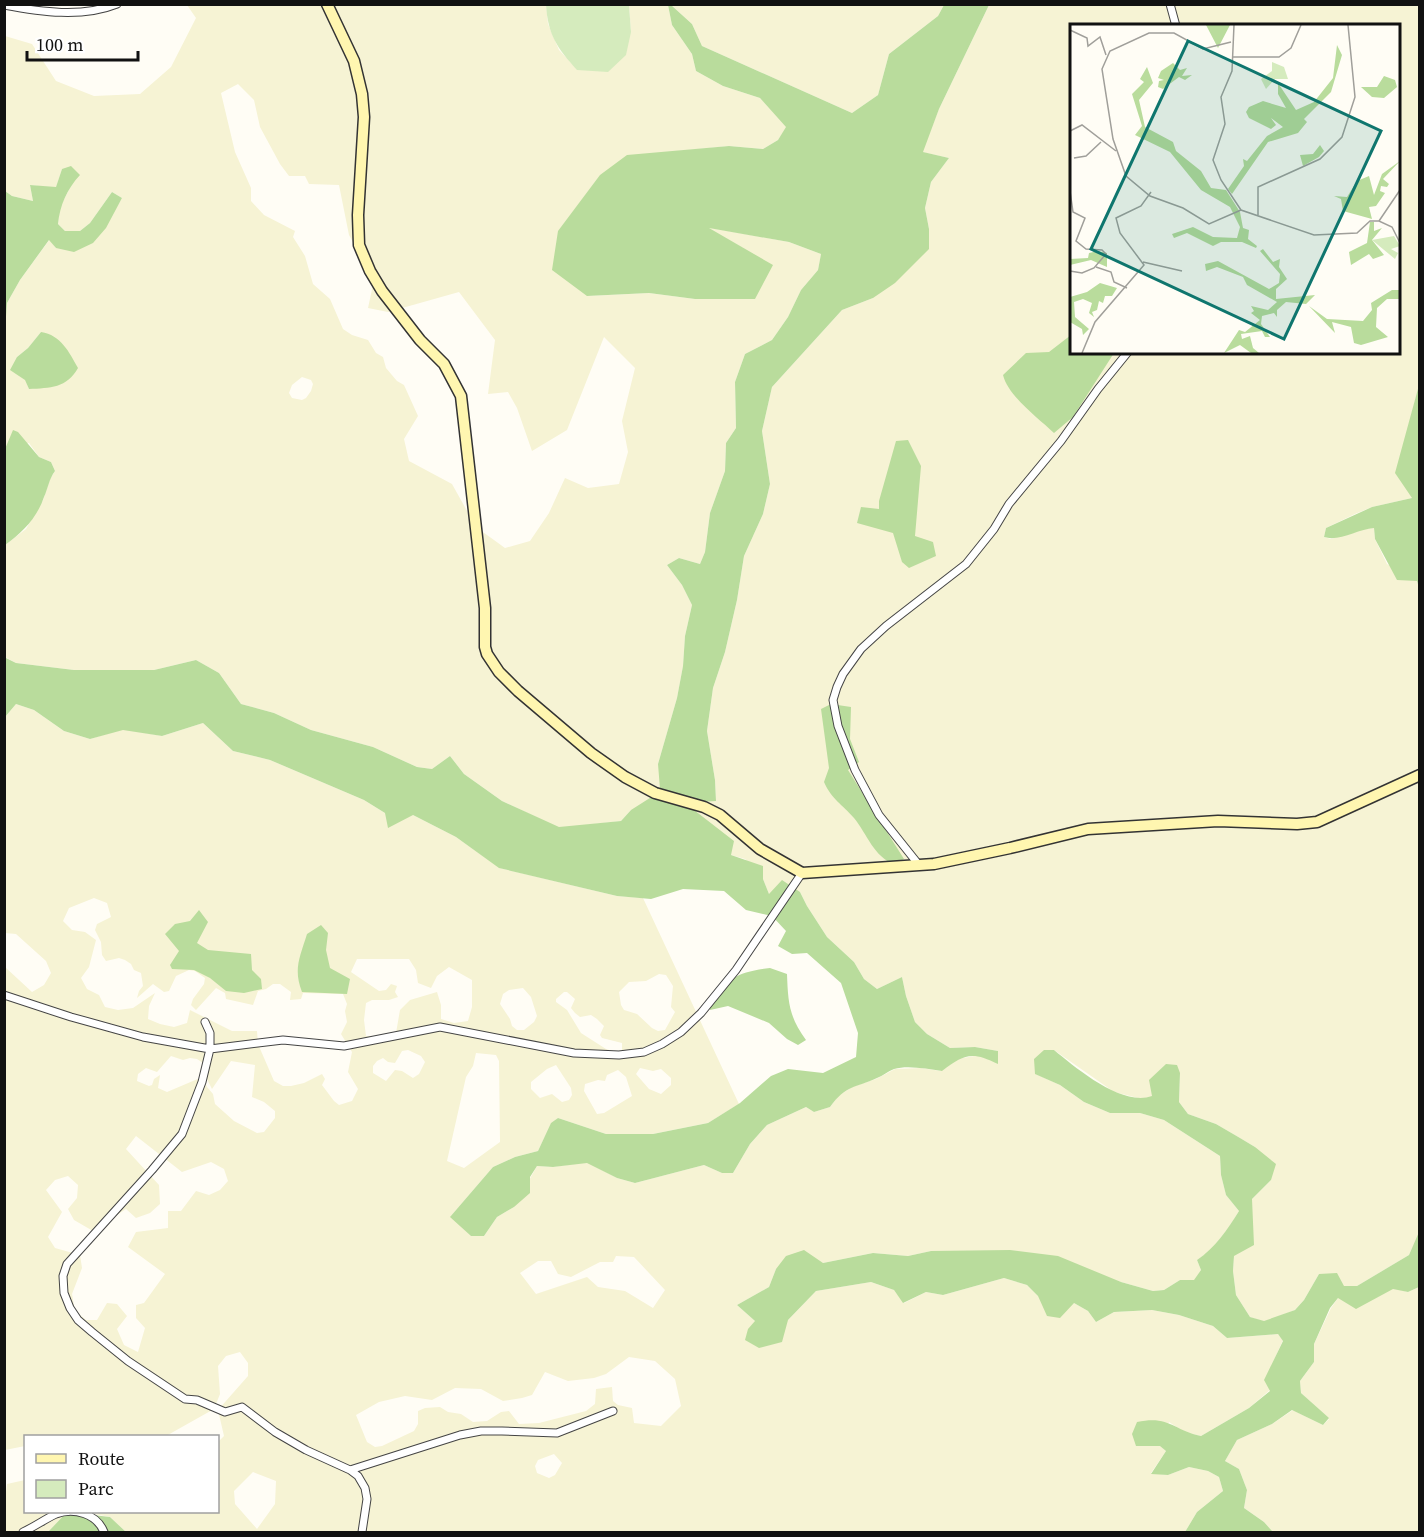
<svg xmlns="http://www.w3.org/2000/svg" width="1424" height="1537" viewBox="0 0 1424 1537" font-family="'Source Serif 4',serif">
  <rect width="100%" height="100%" fill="#fffdf5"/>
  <path fill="#f6f3d4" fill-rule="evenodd" d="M187 5H546L548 24 559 50 578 70 631 32 629 5H668L672 25 692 54 696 71 723 86 760 98 787 127 778 140 763 149 729 146 669 152 588 296 649 293 695 299H755L743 248 706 227 789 242 821 254 818 270 801 290 788 317 772 340 745 354 735 382 736 428 726 443 725 471 710 513 705 552 700 564 679 558 667 565 682 585 692 605 685 636 683 666 677 698 658 764 716 801 715 780 707 731 713 688 725 652 737 600 744 556 763 514 770 484 762 431 772 387 842 310 873 298 929 229 925 208 931 182 949 158 922 152 939 109 989 5H1419V385L1408 428 1412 498 1372 507 1355 514 1326 528 1324 537 1331 539 1363 529 1374 528 1375 539 1387 564 1417 581 1419 588 1420 1232 1409 1255 1357 1286H1343L1319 1274 1304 1300 1295 1310 1264 1322 1250 1317 1236 1295 1233 1271 1234 1256 1252 1199 1271 1180 1255 1147 1216 1124 1188 1114 1179 1102 1180 1073 1152 1097 1142 1099 1114 1092 1054 1050 1036 1074 1060 1085 1084 1102 1110 1113H1140L1164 1120 1220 1156 1221 1175 1226 1195 1239 1211 1228 1229 1210 1251 1197 1260 1201 1270 1194 1281 1180 1280 1164 1290 1153 1291 1121 1282 931 1251 908 1256 873 1253 823 1263 776 1269 769 1287 737 1305 755 1321 788 1320 816 1291 871 1282 894 1290 904 1303 926 1292 943 1295 1004 1278 1027 1285 1038 1296 1074 1303 1088 1311 1096 1322 1114 1312 1152 1310 1179 1315 1213 1326 1227 1338 1278 1334 1283 1340 1265 1380 1270 1390 1249 1408 1201 1436 1184 1432 1169 1422 1161 1446 1166 1451 1151 1473 1168 1475 1189 1467 1208 1471 1219 1477 1223 1491 1197 1512 1185 1532H126L110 1517 83 1512H218V1442L224 1436 218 1410 248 1376V1363L240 1352 226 1356 218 1366 220 1394 214 1409 166 1436H26L25 1446 5 1450V967L32 992 44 985 51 973 46 961 16 934 5 933V717L16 704 34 710 64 731 90 739 123 729 162 736 203 723 233 751 270 760 364 800 385 813 413 815 456 837 500 868 617 896 643 898 739 1104 708 1123 653 1134H606L558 1118 551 1124 538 1151 515 1157 493 1167 451 1216 471 1236H484L497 1217 514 1207 537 1166 553 1167 587 1162 617 1178 635 1183 704 1165 722 1173H733L750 1144 767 1125 806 1107 814 1112 830 1107 839 1095 854 1086 876 1079 895 1069 921 1068 941 1071 957 1059 980 1055 998 1063V1051L975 1047 950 1048 927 1034 915 1022 906 996 902 977 877 989 864 979 854 962 827 937 807 906 800 892 769 894 763 879 745 859 731 855 631 810 621 821 559 828 502 801 464 774 450 756 432 769 417 767 373 747 311 730 274 713 241 704 219 673 196 660 154 670H74L16 663 5 657V545L26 529 43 500 50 479 55 471 51 462 39 457 29 443 5 449 4 330 7 303 20 280 50 239 56 248 113 213 122 198 112 192 90 223 80 231H65L58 224 60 207 73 182 62 169 56 188 30 185 33 201 12 196 5 191V36L32 44 56 81 94 96 140 94 171 67 196 18ZM1072 26H1398V352H1072ZM238 84 254 100 260 127 280 164 289 176H305L309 184 339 185 349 235 374 280 368 308 388 312 459 292 495 340 488 394 508 392 517 408 532 451 567 430 604 337 635 368 622 421 628 452 619 484 588 488 565 478 549 513 530 541 505 548 476 527 452 484 409 461 404 439 418 416 404 385 397 381 386 368 383 357 376 353 368 340 352 335 343 329 330 299 313 284 305 256 293 237 295 231 264 215 251 201V188L235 152 221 93ZM41 332 29 389 17 357 28 348ZM302 377 311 380 313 384 311 391 306 398 302 400 292 398 289 393 292 385ZM94 898 107 903 111 917 97 924 95 930 101 942 102 955 106 961 119 958 125 960 131 964 134 970 141 973 143 986 139 991 137 998 153 984 164 992 169 991 176 976 189 970 195 971 205 978 204 984 193 999 191 1005 196 1010 216 988 225 993 226 999 253 1005 258 991 266 989 273 984H280L291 992 290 1000 301 999 303 993 343 994 347 1004 345 1011 347 1022 341 1034 352 1052 348 1072 358 1089 352 1101 339 1105 334 1101 322 1085 325 1079 322 1074 304 1083 291 1086H283L274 1081 258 1044 257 1031H232L190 1010 187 1023 174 1027 160 1024 148 1019 149 1006 155 993 133 1008 118 1010 105 1007 99 995 87 989 81 978 89 967 96 940 85 932 72 930 63 921 69 908ZM357 959H409L416 970 418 983 431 988 437 976 449 967 472 980V1007L468 1021 454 1023 441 1019V1005L437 992 410 1000 400 1010 396 1033 379 1037 366 1036 364 1020 366 1003 372 1000H389L398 997 395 992 397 986 391 984 386 990 379 991 351 972ZM659 974 666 975 673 986 671 1007 675 1012 665 1030 658 1031 652 1028 637 1014 624 1010 621 1005 619 992 629 982 646 981ZM523 988 531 997 537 1016 534 1022 524 1030H517L512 1026 510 1019 500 1004 503 994 509 990ZM564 992H567L575 999 571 1008 575 1013 580 1017 591 1015 597 1019 604 1026 600 1035 602 1038 622 1043V1050L616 1052 606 1049 581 1033 567 1010 556 1002V999ZM408 1050 421 1056 425 1062 419 1074 413 1078 402 1071 395 1070 386 1081 373 1073V1066L377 1061 383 1058 388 1062 395 1063 402 1051ZM476 1053 496 1055 499 1061 500 1142 464 1168 447 1161 466 1077 473 1066ZM171 1056 183 1060 190 1058 197 1059 203 1063 206 1077 212 1089 231 1061 255 1065 252 1097 264 1102 275 1111V1118L264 1132 257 1133 234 1121 215 1104 213 1094 207 1087 203 1078H200L167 1092 158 1088 160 1075 154 1079 152 1085 149 1086 137 1081 138 1074 146 1068 157 1072ZM556 1065 571 1088 572 1095 569 1100 562 1102 552 1094 540 1098 531 1089V1082L547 1069ZM640 1068 653 1071 661 1069 671 1078V1085L661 1094 649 1089 636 1074ZM618 1070 626 1077 632 1096 604 1113 597 1114 584 1091 585 1084 598 1080 605 1081 607 1075ZM136 1136 182 1172 211 1162 224 1169 228 1181 220 1190 209 1195 196 1191 181 1211H168V1228L136 1232 128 1247 165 1274 144 1303 136 1305V1318L145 1328 138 1352 124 1345 117 1329 127 1316 117 1304 107 1303 97 1320H86L75 1311 72 1294 82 1268 80 1255 55 1248 48 1237 62 1212 46 1190 55 1180 68 1176 78 1185 77 1198 68 1209 74 1220 93 1231 126 1209 136 1218 150 1213 160 1204 159 1185 126 1149ZM616 1256 634 1257 665 1290 653 1308 625 1291 598 1287 587 1277 536 1294 520 1273 538 1261H551L558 1274 571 1277 600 1262H613ZM629 1357 655 1361 675 1379 681 1406 661 1426 634 1423 632 1408 618 1405 613 1401 612 1387 596 1389 595 1404 586 1411 539 1423 519 1424 509 1411 501 1412 487 1421 473 1422 461 1414 448 1412 440 1407 425 1408 418 1411V1424L414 1431 382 1446 375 1447 367 1442 356 1415 379 1402 405 1396 432 1400 455 1388 481 1389 503 1401 522 1398 532 1395 545 1372 568 1381 594 1378 606 1374ZM554 1454 562 1463 555 1475 549 1478 537 1473 535 1466 538 1460ZM253 1472 276 1481 275 1504 257 1529 235 1504 234 1491Z
    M671 5H944L938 16 889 54 878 95 852 113 702 46 692 24Z
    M1419 1287V1532H1273L1264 1522 1244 1508 1247 1490 1239 1469 1225 1461 1237 1440 1272 1424 1293 1410 1323 1425 1329 1419 1301 1393 1300 1381 1314 1362V1344L1331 1308 1338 1298 1377 1297 1393 1288 1408 1292Z
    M25 1480 26 1512H67L48 1532H5V1500L7 1484Z"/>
  <path fill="#d5ebbd" d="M546 5H629L631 32 626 55 608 72 577 70C557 48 548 35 546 5Z"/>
  <path fill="#b9dc9c" d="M668 5H671L692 24 702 46 852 113 878 95 889 54 938 16 944 5H989L939 109 923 152 949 158 931 182 925 208 929 229V249L895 283 873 298 842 310 772 387 762 431 770 484 763 514 744 556 737 600 725 652 713 688 707 731 715 780 716 801 700 802 660 789 658 764 677 698 683 666 685 636 692 605 682 585 667 565 679 558 700 564 705 552 710 513 725 471 726 443 736 428 735 382 745 354 772 340 788 317 801 290 818 270 821 254 789 242 709 228 773 265 755 299H695L649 293 587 296 552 270 558 231 600 175 627 155 729 146 763 149 778 140 786 127 760 98 723 86 696 71 692 54 672 25Z
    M71 166 80 175C67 189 60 205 58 224L65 231H80L90 223 112 192 122 198 106 228 93 243 74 252 56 248 49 240 20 280 7 303 5 330V191L12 196 33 201 30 185 56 187 62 169Z
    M41 332C61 335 69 352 78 368 67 388 50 388 29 389L25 380 10 370 17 357 28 348Z
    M1071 335 1072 352 1114 353 1073 417 1054 433C1038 418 1008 396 1003 375L1026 353 1049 352Z
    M1419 385V588L1417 581 1397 580 1375 539 1374 528C1358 529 1339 542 1324 537L1326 528 1372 507 1412 498 1395 473Z
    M13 430 18 432 39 457 51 462 55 471C49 479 48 488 44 497 37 518 22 533 5 545V449Z
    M908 440 921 466 915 536 933 542 936 556 909 568 902 562 893 533 857 523 861 507 879 509V501L896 441Z
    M4 657 16 663 74 670H154L196 660 219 673 241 704 274 713 311 730 373 747 417 767 432 769 450 756 464 774 502 801 559 827 621 821 631 810 653 796 694 810 734 841 731 855 763 866V879L769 894 782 880 800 892 807 906 827 937 854 962 864 979 877 989 902 977 906 996 915 1022 927 1034 950 1048 975 1047 998 1051V1064C972 1051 964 1054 942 1071 927 1069 908 1065 894 1069 888 1071 883 1076 877 1078 855 1088 846 1085 830 1107L814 1112 806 1107 767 1125 750 1144 733 1173H722L704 1165 635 1183 617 1178 587 1163 553 1167 537 1166 530 1177V1193L514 1207 497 1217 484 1236H471L450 1217 493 1167 515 1157 538 1151 551 1123 558 1118 606 1134H653L708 1123 740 1103 771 1076 788 1069 823 1073 856 1057 858 1033 841 983 807 953 792 954 778 946 786 931 772 916 746 910 724 891 683 889 651 899 617 896 499 868 456 837 413 815 388 828 385 813 364 800 270 760 233 751 203 723 162 736 123 730 90 739 64 731 34 710 16 704 5 717Z
    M831 704 851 707 850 739 859 762 848 770 904 859 894 864C874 857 867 834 854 818 842 804 832 800 824 782L829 768 821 709Z
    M199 910 208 922 197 943 208 950 251 954 252 970 261 979 262 989 244 993 226 991 210 978 194 970 172 969 170 965 179 951 165 934 175 924 190 921Z
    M321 925 328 933 326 950 330 968 350 979 347 994 302 992C293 969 300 957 307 934Z
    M770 968 787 974C788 1002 789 1017 806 1040L798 1045 787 1039 769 1023 728 1006 710 1010 707 1004C727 978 738 972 770 968Z
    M1044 1050H1054C1076 1068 1122 1107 1152 1096L1149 1080 1166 1064 1177 1065 1180 1073 1179 1102 1188 1114 1216 1124 1240 1138 1255 1147 1276 1164 1271 1180 1252 1199 1254 1245 1234 1256 1233 1271 1236 1295 1250 1317 1264 1321 1295 1310 1304 1300 1319 1274 1337 1273 1344 1286H1357L1409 1255 1419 1232V1287L1408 1292 1393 1289 1356 1309 1338 1298 1330 1308 1314 1344V1362L1300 1381 1301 1393 1329 1418 1323 1425 1292 1410 1272 1424 1237 1440 1225 1461 1239 1469 1247 1490 1244 1508 1264 1522 1273 1532H1185L1197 1512 1223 1491 1219 1477 1208 1471 1189 1467 1168 1475 1151 1474 1166 1451 1160 1446H1136L1132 1434 1137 1422C1169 1415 1173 1430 1201 1436L1249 1408 1270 1391 1264 1380 1283 1341 1278 1334 1227 1338 1213 1326 1179 1315 1152 1310 1114 1312 1096 1322 1088 1311 1074 1303 1060 1318 1047 1316 1038 1296 1027 1285 1004 1278 943 1295 926 1292 903 1303 894 1290 871 1282 816 1291 788 1320 782 1342 759 1348 745 1340 748 1329 755 1321 737 1305 769 1287 776 1269 786 1256 804 1250 823 1263 873 1253 908 1256 931 1251 1010 1250 1058 1256 1121 1282 1153 1291 1164 1290 1180 1280H1194L1201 1270 1197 1260C1215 1248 1228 1229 1239 1211L1226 1195 1221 1175 1220 1156 1164 1120 1140 1113H1110L1084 1102 1060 1085 1035 1074 1034 1059Z
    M67 1512 110 1517 126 1532H48Z"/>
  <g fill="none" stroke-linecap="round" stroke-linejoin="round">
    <g stroke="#444" stroke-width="9">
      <path id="street" d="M1170 4 1176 26
        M4 5C41 12 82 18 117 4
        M919 865 879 815 855 770 838 726 833 700 837 687 843 674 861 649 886 626 966 564 994 529 1009 504 1061 441 1098 389 1128 352
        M4 995 71 1017 143 1037 210 1049 283 1040 344 1046 440 1027 574 1053 619 1055 644 1052 662 1044 681 1032 701 1013 736 970 802 873
        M205 1022 210 1033V1049L202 1082 182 1134 152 1170 67 1264 63 1276 64 1293 70 1308 78 1320 92 1332 128 1361 185 1399 197 1400 225 1412 242 1407 275 1432 306 1450 350 1470 358 1476 365 1488 367 1499 362 1532
        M350 1470 460 1435 481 1431H502L557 1433 613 1411
        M23 1532C34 1527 45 1519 56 1514 74 1507 97 1514 104 1532"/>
    </g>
    <g stroke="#333" stroke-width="13">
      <path id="secondary" d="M327 4 354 61 362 94 364 117 358 215 359 245 370 271 382 291 420 340 444 364 461 396 485 608V647L487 654 499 672 518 691 591 753 625 777 655 793 704 807 720 815 760 849 802 873 934 864 1010 848 1088 829 1218 821 1297 824 1317 822 1420 775"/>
    </g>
    <use href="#street" stroke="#fff" stroke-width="7"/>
    <use href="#secondary" stroke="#fff6b0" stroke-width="10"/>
  </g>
  <g transform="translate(1070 24)">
    <rect width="330" height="330" fill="#fffdf5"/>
    <path d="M202 38 214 43 218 55H205L196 65 191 55 202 47ZM324 212 330 222 321 225 328 229 325 235 302 216Z" fill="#d5ebbd"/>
    <path d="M136 1H160L148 24ZM267 21 272 31 261 68 234 95 237 98 228 109 198 118 162 170 158 165 174 142 173 135 177 137 197 112 213 103 201 94 206 101 201 105 179 94 176 88 179 83 193 77 216 84 208 70V59L226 86 244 78 263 54ZM103 39 110 46 117 44 112 52 122 51 115 56 109 53 93 65 88 63 89 57 94 56 88 54 91 47ZM77 43 83 59 69 76 75 103 103 118 106 127 131 147 141 164 156 166 170 188 173 204 179 206 178 215 187 222 186 224 172 218H151L143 222 117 209 104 214 102 210 123 203 143 213 167 214 170 203 160 183 131 166 100 128 65 111 72 102 62 70 74 58 70 55ZM314 52 325 56 327 63 314 74 302 73 291 63H307ZM250 121 254 127 249 133 233 142 230 131 243 130ZM330 137 313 155 319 160 317 163 311 162 310 167 315 169 306 182 299 183 302 195 273 187 271 175 264 172 277 173 287 157 299 152 304 171 312 150ZM300 198H304V207L312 204 302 216 314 231 303 235 299 230 281 241 279 228 297 219ZM193 225 203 238 210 235 209 243 217 255 206 265V275L245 271 236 280 216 278 207 286V293L204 289 192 292 191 300 200 313H195L192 307 171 310 172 315 180 312 183 324 189 329H181L170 321 154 329 169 306 175 308 190 296 181 289 184 287 181 282 198 286 207 278 177 261 173 253 147 243 136 247 135 240 148 237 199 265 209 259 210 250 190 227ZM28 227 37 229V243L21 236 0 241V235L18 234 19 229ZM30 259 47 264 42 272H35L33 279 29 277 27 286 22 288 24 293 19 289 22 279 13 275 4 278 5 293 19 305 13 311 12 305 0 298V273L17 268ZM322 266H330V275H317L307 284 306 303 318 313 291 321 284 319 281 303 262 298 265 309 239 282 257 295 293 297 302 286 301 279Z" fill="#b9dc9c"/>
    <path fill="none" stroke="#a09f9a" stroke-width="1.5" d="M164 1 162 47 151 73 155 100 143 136 151 156 171 186 244 211 287 209 300 197H309L322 203 330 219M0 6 17 14 18 22 30 13 36 31M161 18 133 25 104 9H79L40 27 32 45 43 115 56 152 80 172 113 184 139 200 171 186M162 33H209L221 24 231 1M0 107 12 101 46 127M4 134 16 132 31 118M0 167 3 188 15 194 6 217 16 225 32 226 36 230 24 244 12 249 0 247M188 191V163L250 135 272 113 285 73 278 1M309 197 330 166M73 238 112 247M26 243 41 248 44 258 57 264M12 329 25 298 74 241 50 209 46 194 71 182 81 168"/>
    <path fill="#0f766e" fill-opacity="0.15" stroke="#0f766e" stroke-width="3" d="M118 17 311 107 214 315 21 225Z"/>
    <rect width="330" height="330" fill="none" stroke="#111" stroke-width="3"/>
  </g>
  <rect width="1424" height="1537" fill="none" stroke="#111111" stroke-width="12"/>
  <rect x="24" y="1435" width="195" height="78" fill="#ffffff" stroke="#a0a0a0" stroke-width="1.5"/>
  <rect x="36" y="1454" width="30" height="9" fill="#fff6b0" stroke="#a0a0a0" stroke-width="1.5"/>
  <text x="78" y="1465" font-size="18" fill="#111111">Route</text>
  <rect x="36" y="1480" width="30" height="18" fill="#d5ebbd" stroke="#a0a0a0" stroke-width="1.5"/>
  <text x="78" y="1495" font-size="18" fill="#111111">Parc</text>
  <path d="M27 51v9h111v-9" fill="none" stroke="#111111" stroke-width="3"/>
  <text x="36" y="51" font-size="18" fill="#111111" stroke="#ffffff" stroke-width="4.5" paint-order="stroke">100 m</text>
</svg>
